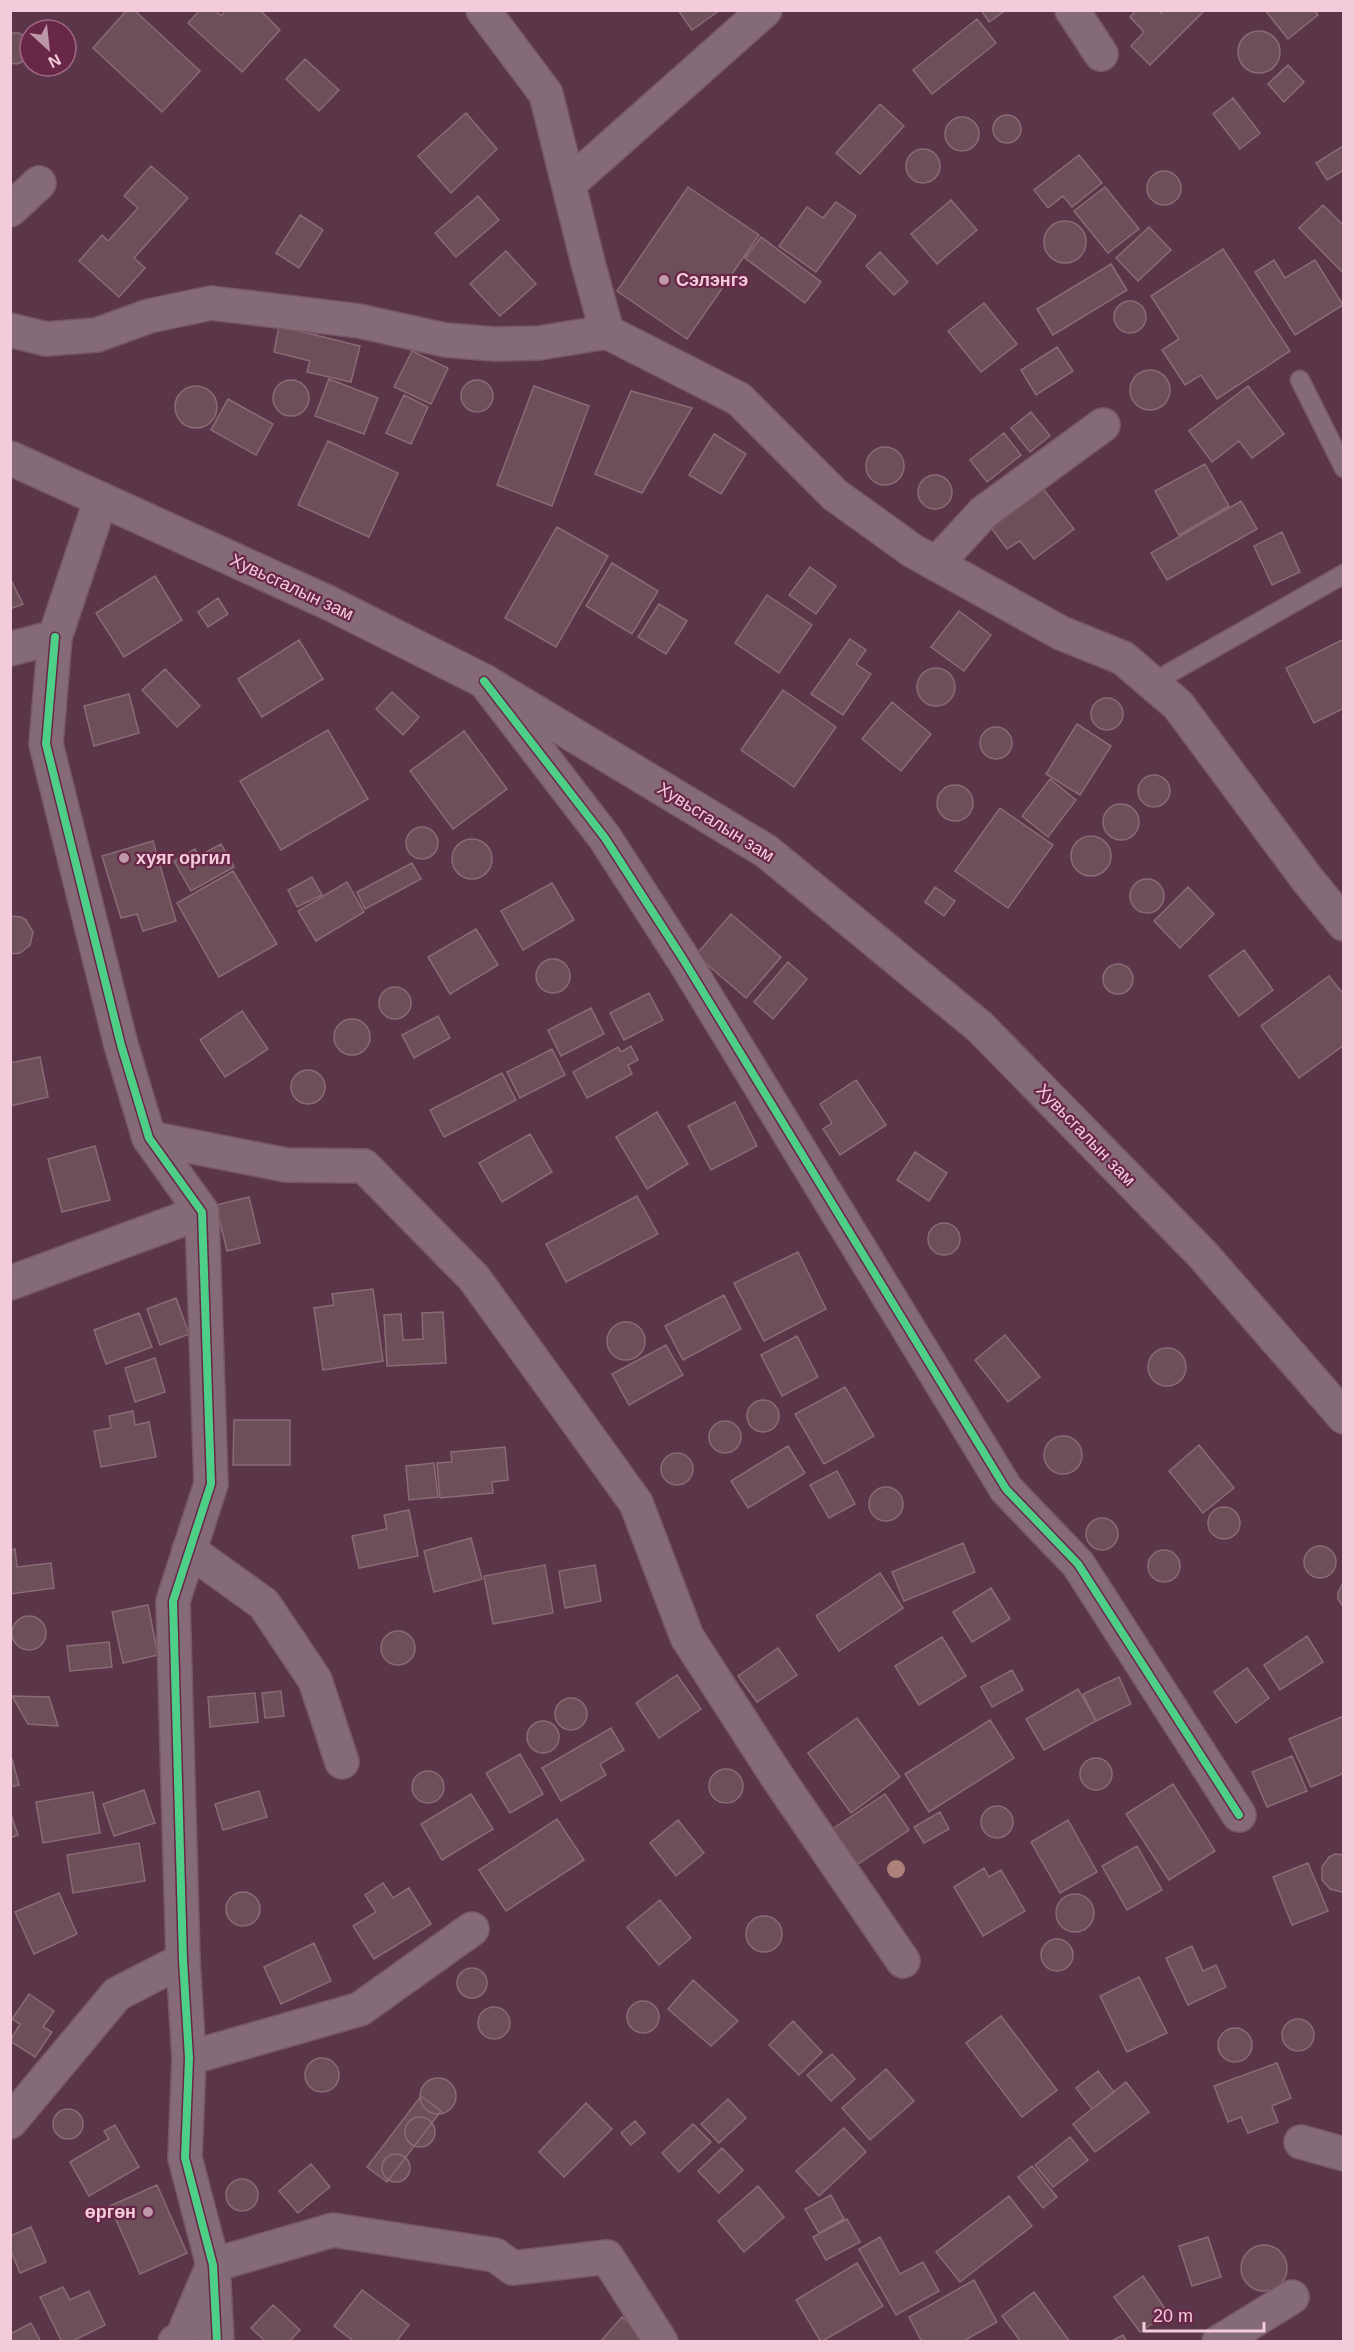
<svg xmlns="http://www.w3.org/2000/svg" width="1354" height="2352" viewBox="0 0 1354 2352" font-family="Helvetica,sans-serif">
  <rect width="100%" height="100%" fill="#5a3648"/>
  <path fill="#6d4f59" stroke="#8a6b75" stroke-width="1.5" d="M127 10H134L200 71 162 112 93 48Z
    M200 10H215L221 16 226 10H260L280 30 242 72 188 23Z
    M678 10H720L692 30Z
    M981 10H1006L989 22Z
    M1136 10H1159L1161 13 1164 10H1205L1150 65 1131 46 1144 32 1130 17Z
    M1265 10H1314L1318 15 1288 39Z
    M977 19 996 43 932 94 913 70Z
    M1238 52a21 21 0 1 1 42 0a21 21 0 1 1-42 0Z
    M10 33H19L24 36 29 44V54L22 62 17 64 10 63Z
    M305 59 339 90 319 111 286 79Z
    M1288 65 1304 82 1284 102 1268 84Z
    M1233 98 1260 133 1240 149 1213 114Z
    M880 104 904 126 860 174 836 153Z
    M466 113 497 149 451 193 418 156Z
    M993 129a14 14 0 1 1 28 0a14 14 0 1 1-28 0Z
    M945 134a17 17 0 1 1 34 0a17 17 0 1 1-34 0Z
    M1343 146 1344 170 1327 180 1316 163Z
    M906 166a17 17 0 1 1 34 0a17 17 0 1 1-34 0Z
    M1079 155 1102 183 1072 207 1063 196 1048 208 1034 190Z
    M151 166 188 198 134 258 145 268 119 297 79 261 102 235 108 241 138 208 124 196Z
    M1147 188a17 17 0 1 1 34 0a17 17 0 1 1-34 0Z
    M688 187 759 235 687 339 617 291Z
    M1105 187 1139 229 1108 253 1074 211Z
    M478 196 499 220 456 257 435 233Z
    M951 200 977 230 937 264 911 234Z
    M836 202 856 216 816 272 779 246 807 207 823 218Z
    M1323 205 1344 226V274L1299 228Z
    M300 215 323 230 299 268 276 253Z
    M1044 242a21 21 0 1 1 42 0a21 21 0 1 1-42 0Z
    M1149 227 1171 250 1138 281 1116 258Z
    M761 237 821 282 805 303 745 258Z
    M1223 249 1290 351 1217 399 1201 375 1185 385 1162 350 1179 339 1151 296Z
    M506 251 536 284 500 316 470 284Z
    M880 252 908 282 894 295 866 266Z
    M1274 260 1285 278 1315 260 1343 305 1295 335 1255 272Z
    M1111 264 1127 290 1053 335 1037 309Z
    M1114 317a16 16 0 1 1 32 0a16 16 0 1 1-32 0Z
    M984 303 1017 344 981 372 948 331Z
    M279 326 360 346 351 382 307 372 310 361 274 352Z
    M1057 347 1073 371 1036 395 1021 370Z
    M412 351 448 368 431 404 394 387Z
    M1130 390a20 20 0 1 1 40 0a20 20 0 1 1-40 0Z
    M329 379 378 398 364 434 315 416Z
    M273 398a18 18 0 1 1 36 0a18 18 0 1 1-36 0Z
    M461 396a16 16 0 1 1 32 0a16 16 0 1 1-32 0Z
    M534 386 589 406 552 506 497 485Z
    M1248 386 1284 434 1252 458 1239 441 1212 462 1189 431Z
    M175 407a21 21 0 1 1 42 0a21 21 0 1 1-42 0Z
    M631 391 692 408 642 493 595 474Z
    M404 395 428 407 411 444 386 433Z
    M228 399 273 424 256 455 211 430Z
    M1031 412 1050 436 1030 452 1011 428Z
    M1004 433 1021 455 987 482 970 460Z
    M714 434 746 454 721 494 689 475Z
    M328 441 398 473 369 537 298 505Z
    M866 466a19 19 0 1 1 38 0a19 19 0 1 1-38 0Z
    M1205 464 1229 506 1179 535 1155 491Z
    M918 492a17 17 0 1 1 34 0a17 17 0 1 1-34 0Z
    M1041 486 1074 529 1034 559 1020 541 1007 549 989 525Z
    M1241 501 1257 529 1167 580 1151 553Z
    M557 527 608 556 556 647 505 618Z
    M1282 532 1300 572 1272 585 1254 546Z
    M612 563 658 591 632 634 586 606Z
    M810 567 836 586 816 614 789 595Z
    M155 576 182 620 124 657 96 613Z
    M10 578 23 604 10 609Z
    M767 595 812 625 779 673 735 643Z
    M218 598 228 614 208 627 198 612Z
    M659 604 687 621 666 654 638 637Z
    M959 611 991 635 964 671 931 647Z
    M850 639 866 650 856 664 871 674 843 715 811 694Z
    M1344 639V708L1314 723 1286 668Z
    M299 640 323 679 262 717 238 679Z
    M917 687a19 19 0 1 1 38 0a19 19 0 1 1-38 0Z
    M165 669 200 706 177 727 142 690Z
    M783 690 836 727 794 787 741 750Z
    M392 692 419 717 403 735 376 709Z
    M129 694 139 733 94 746 84 706Z
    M1091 714a16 16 0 1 1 32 0a16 16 0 1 1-32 0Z
    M892 702 931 734 901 771 862 739Z
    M1077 724 1111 746 1080 795 1046 774Z
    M980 743a16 16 0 1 1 32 0a16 16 0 1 1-32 0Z
    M328 730 368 799 281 850 240 781Z
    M464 731 507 789 453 829 410 771Z
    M1138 791a16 16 0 1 1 32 0a16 16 0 1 1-32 0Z
    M1050 779 1076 800 1048 837 1022 816Z
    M937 803a18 18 0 1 1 36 0a18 18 0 1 1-36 0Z
    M1103 822a18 18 0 1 1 36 0a18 18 0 1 1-36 0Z
    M1000 808 1053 845 1008 908 955 871Z
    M406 843a16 16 0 1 1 32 0a16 16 0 1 1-32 0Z
    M1071 856a20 20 0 1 1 40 0a20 20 0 1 1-40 0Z
    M452 859a20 20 0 1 1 40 0a20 20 0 1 1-40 0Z
    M153 841 176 921 143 931 137 914 121 918 102 856Z
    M221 844 234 867 191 891 174 861 195 849 199 856Z
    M412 863 421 879 365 909 357 892Z
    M233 871 277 944 219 977 177 903Z
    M312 877 322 895 297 907 288 890Z
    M1130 896a17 17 0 1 1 34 0a17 17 0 1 1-34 0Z
    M347 882 364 912 316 941 298 911Z
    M552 883 574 920 523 950 501 911Z
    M935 887 955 901 944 916 925 902Z
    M1188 887 1214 914 1180 948 1154 921Z
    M731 914 781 957 746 998 696 955Z
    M10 916 21 917 26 920 33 932 30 945 20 953 10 954Z
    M476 929 498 965 450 994 428 957Z
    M1244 950 1273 990 1239 1016 1209 976Z
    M536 976a17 17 0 1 1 34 0a17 17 0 1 1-34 0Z
    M788 962 807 979 773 1019 754 1002Z
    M1103 979a15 15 0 1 1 30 0a15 15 0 1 1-30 0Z
    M1329 976 1344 995V1045L1299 1078 1261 1026Z
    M379 1003a16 16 0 1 1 32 0a16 16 0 1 1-32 0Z
    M649 993 663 1020 624 1040 610 1013Z
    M591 1008 604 1034 561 1056 548 1030Z
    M242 1011 268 1049 225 1077 200 1040Z
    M438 1016 450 1038 414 1058 402 1035Z
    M334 1037a18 18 0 1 1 36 0a18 18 0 1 1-36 0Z
    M631 1046 638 1060 628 1065 632 1074 587 1098 573 1072 618 1047 621 1052Z
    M552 1049 565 1075 520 1098 507 1072Z
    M40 1057 48 1097 10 1106V1063Z
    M291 1087a17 17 0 1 1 34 0a17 17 0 1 1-34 0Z
    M502 1073 516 1100 444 1137 430 1110Z
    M856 1080 886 1125 840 1155 823 1129 832 1123 820 1104Z
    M735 1102 757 1146 711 1170 688 1126Z
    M657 1112 688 1164 647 1189 616 1137Z
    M530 1134 552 1172 502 1202 479 1163Z
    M95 1146 110 1200 62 1212 48 1159Z
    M915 1152 947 1173 929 1201 897 1180Z
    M637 1196 658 1234 566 1282 546 1244Z
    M249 1197 260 1243 227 1251 216 1205Z
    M928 1239a16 16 0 1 1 32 0a16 16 0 1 1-32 0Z
    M798 1252 826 1309 764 1341 734 1283Z
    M373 1289 383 1361 323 1370 314 1308 334 1305 332 1294Z
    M724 1295 741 1329 683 1360 665 1326Z
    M176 1298 189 1334 160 1345 147 1309Z
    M443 1312 446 1363 387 1366 384 1315 401 1314 403 1340 423 1339 422 1313Z
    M139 1313 152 1347 106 1364 94 1330Z
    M607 1341a19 19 0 1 1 38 0a19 19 0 1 1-38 0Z
    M1005 1335 1040 1377 1008 1402 975 1360Z
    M797 1336 818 1377 782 1396 761 1355Z
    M666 1345 683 1375 629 1405 612 1374Z
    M1148 1367a19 19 0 1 1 38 0a19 19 0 1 1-38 0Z
    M155 1358 165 1392 135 1402 125 1368Z
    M845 1387 874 1436 824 1464 795 1414Z
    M747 1416a16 16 0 1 1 32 0a16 16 0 1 1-32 0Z
    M133 1411 135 1425 149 1422 156 1457 101 1467 94 1431 111 1428 109 1416Z
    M234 1420H290V1465H233Z
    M709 1437a16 16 0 1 1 32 0a16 16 0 1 1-32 0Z
    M1044 1455a19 19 0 1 1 38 0a19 19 0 1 1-38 0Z
    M1199 1445 1234 1488 1203 1513 1169 1471Z
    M788 1446 805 1473 748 1508 731 1481Z
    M505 1447 508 1480 492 1482 493 1493 440 1498 437 1463 452 1462 451 1452Z
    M661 1469a16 16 0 1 1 32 0a16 16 0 1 1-32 0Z
    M434 1463 438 1497 409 1500 406 1466Z
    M837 1471 855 1504 829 1518 810 1485Z
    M869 1504a17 17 0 1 1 34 0a17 17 0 1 1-34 0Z
    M1208 1523a16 16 0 1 1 32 0a16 16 0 1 1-32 0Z
    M409 1510 418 1556 359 1568 352 1536 387 1529 384 1515Z
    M1086 1534a16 16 0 1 1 32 0a16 16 0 1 1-32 0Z
    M471 1538 482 1579 434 1592 424 1551Z
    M963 1543 975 1572 904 1601 892 1572Z
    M1304 1562a16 16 0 1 1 32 0a16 16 0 1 1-32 0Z
    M15 1549 17 1567 51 1563 54 1588 10 1594V1550Z
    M1148 1566a16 16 0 1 1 32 0a16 16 0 1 1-32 0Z
    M545 1565 553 1613 493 1624 484 1576Z
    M595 1565 601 1601 565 1608 559 1571Z
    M880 1573 903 1608 839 1651 816 1616Z
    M1343 1583H1344V1608L1338 1599V1593Z
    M991 1588 1010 1619 972 1642 953 1612Z
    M148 1605 158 1655 123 1663 112 1612Z
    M12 1633a17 17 0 1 1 34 0a17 17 0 1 1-34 0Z
    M381 1648a17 17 0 1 1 34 0a17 17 0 1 1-34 0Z
    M1307 1636 1323 1662 1280 1690 1264 1665Z
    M942 1637 966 1676 919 1705 895 1666Z
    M109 1642 112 1667 70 1671 67 1646Z
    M778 1648 797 1675 757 1702 738 1676Z
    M1247 1668 1269 1698 1236 1723 1214 1692Z
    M1012 1670 1023 1690 992 1707 981 1687Z
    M677 1675 701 1709 659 1738 636 1703Z
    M1119 1677 1131 1704 1096 1721 1083 1694Z
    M1078 1689 1096 1721 1044 1750 1026 1719Z
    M281 1691 284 1716 265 1718 262 1693Z
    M255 1693 258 1722 210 1727 208 1697Z
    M12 1696 49 1697 58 1726 28 1724Z
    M555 1714a16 16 0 1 1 32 0a16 16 0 1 1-32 0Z
    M1344 1716V1773L1311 1787 1289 1739Z
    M857 1718 900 1777 851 1813 808 1753Z
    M990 1720 1014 1758 929 1812 905 1774Z
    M527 1737a16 16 0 1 1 32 0a16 16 0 1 1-32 0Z
    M611 1728 624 1750 600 1764 606 1775 561 1801 542 1768Z
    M520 1754 543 1794 510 1813 486 1773Z
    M1292 1756 1307 1791 1267 1807 1252 1772Z
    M1080 1774a16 16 0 1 1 32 0a16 16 0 1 1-32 0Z
    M12 1759 19 1785 10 1787V1760Z
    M709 1786a17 17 0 1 1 34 0a17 17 0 1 1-34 0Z
    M412 1787a16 16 0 1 1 32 0a16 16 0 1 1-32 0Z
    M1173 1784 1215 1851 1169 1880 1126 1814Z
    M144 1790 155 1823 114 1836 103 1804Z
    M259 1791 267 1817 223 1830 215 1804Z
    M93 1792 100 1833 43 1843 36 1802Z
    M471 1794 493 1829 442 1860 421 1824Z
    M885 1794 909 1830 855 1866 831 1830Z
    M981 1822a16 16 0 1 1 32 0a16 16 0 1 1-32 0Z
    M10 1812 18 1835 10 1838Z
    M940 1812 949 1829 924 1843 914 1827Z
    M557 1819 584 1860 506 1911 479 1870Z
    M678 1820 704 1853 676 1876 650 1843Z
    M1068 1820 1097 1872 1060 1893 1031 1842Z
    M139 1843 145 1881 73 1893 67 1855Z
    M1137 1846 1162 1890 1127 1910 1102 1866Z
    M1335 1854 1344 1855V1891L1342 1892 1330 1889 1322 1880V1867L1329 1857Z
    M1308 1863 1328 1911 1292 1925 1273 1877Z
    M984 1868 989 1877 1001 1870 1025 1911 983 1936 954 1887Z
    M383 1883 393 1898 409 1888 431 1924 374 1959 353 1926 376 1912 365 1895Z
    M226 1909a17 17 0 1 1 34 0a17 17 0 1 1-34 0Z
    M59 1893 77 1934 34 1954 15 1912Z
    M1056 1913a19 19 0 1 1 38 0a19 19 0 1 1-38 0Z
    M660 1900 691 1938 659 1965 627 1927Z
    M746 1934a18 18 0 1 1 36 0a18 18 0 1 1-36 0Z
    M1041 1955a16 16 0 1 1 32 0a16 16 0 1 1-32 0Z
    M314 1943 331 1981 281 2004 264 1967Z
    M1192 1946 1203 1971 1216 1965 1226 1987 1188 2005 1166 1958Z
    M457 1983a15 15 0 1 1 30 0a15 15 0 1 1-30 0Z
    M1139 1977 1167 2033 1127 2052 1100 1996Z
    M693 1980 738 2021 711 2046 668 2009Z
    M29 1994 54 2011 43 2027 52 2032 35 2057 10 2041 20 2024 12 2019Z
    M627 2017a16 16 0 1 1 32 0a16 16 0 1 1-32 0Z
    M478 2023a16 16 0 1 1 32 0a16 16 0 1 1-32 0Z
    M1001 2016 1057 2090 1022 2117 966 2043Z
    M1282 2035a16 16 0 1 1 32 0a16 16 0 1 1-32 0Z
    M793 2021 822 2052 799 2075 769 2045Z
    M1218 2045a17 17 0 1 1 34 0a17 17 0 1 1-34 0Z
    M832 2054 855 2079 831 2101 807 2075Z
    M305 2075a17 17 0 1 1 34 0a17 17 0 1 1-34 0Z
    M1277 2063 1291 2098 1272 2106 1278 2122 1248 2133 1241 2117 1228 2122 1214 2086Z
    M886 2069 914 2101 870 2140 842 2108Z
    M1098 2071 1114 2092 1092 2109 1076 2088Z
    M420 2096a18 18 0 1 1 36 0a18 18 0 1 1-36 0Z
    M1126 2082 1149 2112 1095 2152 1073 2124Z
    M421 2096 441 2111 387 2182 367 2167Z
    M728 2099 746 2118 719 2143 701 2124Z
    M586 2103 612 2129 564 2177 539 2152Z
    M53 2124a15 15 0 1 1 30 0a15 15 0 1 1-30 0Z
    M405 2132a15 15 0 1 1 30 0a15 15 0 1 1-30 0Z
    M635 2121 645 2133 631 2145 621 2133Z
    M693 2124 711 2142 679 2172 662 2153Z
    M115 2125 139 2167 89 2196 70 2162 109 2139 104 2131Z
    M844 2128 866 2152 819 2196 796 2171Z
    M1070 2137 1088 2160 1053 2187 1035 2165Z
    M722 2148 743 2170 719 2193 698 2171Z
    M382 2168a14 14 0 1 1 28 0a14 14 0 1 1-28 0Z
    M311 2164 330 2187 298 2213 279 2191Z
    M1032 2166 1057 2197 1043 2208 1018 2177Z
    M226 2195a16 16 0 1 1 32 0a16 16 0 1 1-32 0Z
    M157 2185 187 2253 140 2274 110 2206Z
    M758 2186 784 2217 744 2252 718 2221Z
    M831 2195 844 2219 819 2233 805 2209Z
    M1009 2196 1032 2226 960 2282 936 2252Z
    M847 2219 860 2242 826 2260 813 2237Z
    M31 2227 46 2262 20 2273 10 2249V2236Z
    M880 2237 900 2274 923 2262 939 2291 896 2315 859 2249Z
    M1208 2237 1221 2277 1192 2286 1179 2246Z
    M1241 2268a23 23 0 1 1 46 0a23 23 0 1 1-46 0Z
    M857 2263 883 2306 821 2342 796 2300Z
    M1143 2276 1168 2313 1140 2332 1114 2297Z
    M974 2280 997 2322 962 2342H922L909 2317Z
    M63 2287 70 2300 89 2291 105 2325 71 2342H62L40 2297Z
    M362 2290 409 2325 396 2342H355L334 2326Z
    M1034 2292 1070 2342H1021L1002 2316Z
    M273 2305 300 2330 289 2342H266L251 2328Z
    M622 2317 649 2342H600Z
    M31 2323 41 2342H10V2334Z
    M1123 2335 1127 2342H1110Z"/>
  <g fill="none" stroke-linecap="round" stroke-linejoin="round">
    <g stroke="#775666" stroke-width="21">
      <path id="service" d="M1300 380 1344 468
        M1152 683 1344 574"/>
    </g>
    <g stroke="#775666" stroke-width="36">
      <path id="minor" d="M483 10 546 94 588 263 607 332 739 399 835 495 913 551 1061 633 1123 658 1178 705 1307 879 1344 924
        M1072 10 1101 54
        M569 184 765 10
        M10 210 39 183
        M10 330 46 339 97 335 149 316 211 303 359 321 445 340 494 344 539 343 607 332
        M936 564 984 512 1103 425
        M55 637 46 744 121 1045 149 1138 202 1212 211 1484 173 1601 183 1960 189 2058 185 2158 213 2265 217 2342
        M10 649 55 637 101 499
        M485 682 605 838 683 959 1006 1489 1078 1564 1239 1815
        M149 1138 286 1165 364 1166 474 1278 636 1503 687 1637 778 1778 903 1961
        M10 1283 202 1212
        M189 1550 264 1604 315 1680 342 1762
        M189 2058 360 2009 472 1929
        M10 2122 117 1994 183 1960
        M1301 2142 1344 2154
        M175 2342 182 2338 213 2265 333 2230 495 2255 513 2268 607 2257 661 2342
        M1219 2342 1292 2297"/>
    </g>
    <g stroke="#775666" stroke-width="36">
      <path id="secondary" d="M10 458 329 603 484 681 766 851 980 1027 1203 1255 1344 1417"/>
    </g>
    <use href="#service" stroke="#856a77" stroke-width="18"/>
    <use href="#minor" stroke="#856a77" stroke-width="33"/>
    <use href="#secondary" stroke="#856a77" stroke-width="33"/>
    <g stroke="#692748" stroke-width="11">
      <path id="cycleway" d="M55 637 46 744 121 1045 149 1138 202 1212 211 1484 173 1601 183 1960 189 2058 185 2158 213 2265 217 2342
        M484 681 605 838 683 959 1006 1489 1078 1564 1239 1815"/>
    </g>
    <use href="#cycleway" stroke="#4dcf88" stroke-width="8"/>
  </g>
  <circle fill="#ac827b" cx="896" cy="1869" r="9"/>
  <g fill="#be97a8" stroke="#692748" stroke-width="2">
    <circle cx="664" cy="280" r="6"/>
    <circle cx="124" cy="858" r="6"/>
    <circle cx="148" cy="2212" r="6"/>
  </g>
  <g text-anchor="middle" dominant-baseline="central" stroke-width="4.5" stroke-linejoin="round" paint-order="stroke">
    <g font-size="18" font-weight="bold" fill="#f4cbdb" stroke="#692748" text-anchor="start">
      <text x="676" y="280">Сэлэнгэ</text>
      <text x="136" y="858">хуяг оргил</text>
      <text x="136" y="2212" text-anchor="end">өргөн</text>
    </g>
    <g font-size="18" fill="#f4cbdb" stroke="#692748">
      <text transform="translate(292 587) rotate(25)">Хувьсгалын зам</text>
      <text transform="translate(716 822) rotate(32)">Хувьсгалын зам</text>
      <text transform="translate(1086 1135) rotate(46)">Хувьсгалын зам</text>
    </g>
  </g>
  <rect width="1354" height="2352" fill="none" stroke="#f4cbdb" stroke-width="24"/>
  <g transform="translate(48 48) rotate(153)"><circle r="28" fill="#692748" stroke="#a16983" stroke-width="1.5"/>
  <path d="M0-4.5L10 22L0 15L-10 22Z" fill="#be97a8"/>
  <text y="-9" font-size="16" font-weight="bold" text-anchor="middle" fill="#f4cbdb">N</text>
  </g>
  <path d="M1144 2322v9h120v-9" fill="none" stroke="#f4cbdb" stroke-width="3"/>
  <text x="1153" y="2322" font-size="18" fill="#f4cbdb" stroke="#692748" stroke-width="4.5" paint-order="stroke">20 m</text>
</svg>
